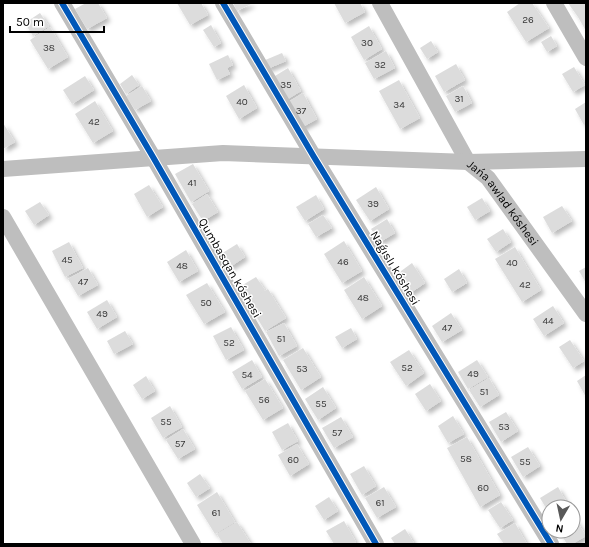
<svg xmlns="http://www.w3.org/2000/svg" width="589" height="547" viewBox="0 0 589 547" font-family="Karla,sans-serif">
  <defs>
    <filter id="shadow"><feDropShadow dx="3.5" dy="3.5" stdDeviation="2" flood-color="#0004"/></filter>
  </defs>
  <rect width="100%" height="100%" fill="#fff"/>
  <path fill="#dcdcdc" filter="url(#shadow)" d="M86 3H98L107 18 87 29 75 9Z
    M177 3H201L208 15 190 25Z
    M233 3H253L237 11Z
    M334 3H360L365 12 345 23Z
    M520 3H532L549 28 526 42 507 12Z
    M568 3H586V31L578 17Z
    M40 13 49 26 33 36 25 23Z
    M211 25 221 43 214 47 203 30Z
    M369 26 382 49 364 60 351 37Z
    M50 27 68 57 48 69 30 40Z
    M551 36 557 46 547 52 541 42Z
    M431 41 438 52 427 59 420 48Z
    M386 51 395 68 374 79 365 63Z
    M282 53 286 61 267 69 263 61Z
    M228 55 233 65 227 68 230 74 217 80 209 64Z
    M456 64 465 80 444 92 435 76Z
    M574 67 585 85 573 92 562 74Z
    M288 68 301 91 283 102 270 79Z
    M132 75 139 85 126 94 120 84Z
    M85 76 94 90 72 104 63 90Z
    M399 80 420 118 400 129 379 91Z
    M244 85 257 108 239 119 226 96Z
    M142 86 151 101 135 110 126 96Z
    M463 86 472 103 455 112 446 96Z
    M303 93 317 119 299 129 285 104Z
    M95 101 113 131 93 143 75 114Z
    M586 102V124L584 125 575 109Z
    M3 123 15 142 3 149Z
    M193 164 209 191 191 202 175 174Z
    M149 185 163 207 147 217 134 194Z
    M376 187 389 209 370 221 356 200Z
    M207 194 218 212 203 221 192 204Z
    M316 195 324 209 305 221 296 207Z
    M482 198 490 211 475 220 467 207Z
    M40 202 49 215 34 225 25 211Z
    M562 206 572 221 552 233 543 217Z
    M323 215 332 228 316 237 308 224Z
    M387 219 395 233 380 242 371 229Z
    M503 229 511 242 496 252 487 239Z
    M344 241 362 271 342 283 324 254Z
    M69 242 83 268 65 277 52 251Z
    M237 244 245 257 230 267 221 254Z
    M515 247 541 290 522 302 495 259Z
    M186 250 198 271 179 282 167 262Z
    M412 263 425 283 409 294 397 274Z
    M586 267V283L579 271Z
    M88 268 98 285 78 296 68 279Z
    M459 269 467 283 452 292 444 279Z
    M256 277 265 290 258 295 268 289 286 318 265 331 247 301 250 300 241 286Z
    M364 277 382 306 362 319 344 290Z
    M207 283 225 312 204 324 186 295Z
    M107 300 117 317 97 329 87 312Z
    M553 306 564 323 544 336 533 319Z
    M451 313 462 330 442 342 432 326Z
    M284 323 297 346 279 356 266 332Z
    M231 327 244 350 226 360 213 336Z
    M351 328 357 339 342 348 335 337Z
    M125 331 133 344 114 354 107 341Z
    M570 340 584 361 573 368 559 347Z
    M303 348 321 377 301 390 283 360Z
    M409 350 424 373 406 386 390 362Z
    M252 360 262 377 242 389 232 372Z
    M477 360 488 377 468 389 458 372Z
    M586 375V397L577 381Z
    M146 376 155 391 142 399 133 385Z
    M489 378 499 395 480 407 469 390Z
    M265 379 283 408 263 420 245 391Z
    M430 384 441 401 426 411 415 394Z
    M323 387 336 408 318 420 305 399Z
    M170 406 182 427 163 438 151 418Z
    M506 412 518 431 501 442 489 422Z
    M453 416 464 434 448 443 438 426Z
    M341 417 353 437 334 448 322 428Z
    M288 423 298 441 282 450 272 432Z
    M183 429 195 449 178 459 166 440Z
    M467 437 500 495 480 507 447 448Z
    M297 444 309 464 290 476 278 455Z
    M528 447 540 466 523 477 511 457Z
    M364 466 376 486 362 495 350 474Z
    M200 474 210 488 196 497 187 483Z
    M384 487 396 507 377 518 365 498Z
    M558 487 567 503 560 507H549V513L540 498Z
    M217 492 235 522 215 534 197 505Z
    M329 497 338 511 324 520 315 506Z
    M501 502 513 520 500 528 488 510Z
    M573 515 586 536 572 544H567L559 531H573Z
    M344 521 356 542 352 544H334L326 531Z
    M237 522 251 544H223L217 534Z
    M515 523 527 544H504L497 534Z
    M405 529 414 543 395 544 391 538Z"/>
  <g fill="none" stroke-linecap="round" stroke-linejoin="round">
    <g stroke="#bebebe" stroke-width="16">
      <path d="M62 3 153 157 376 544"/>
      <path d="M223 3 314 157 551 544"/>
      <path id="s1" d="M380 3 468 162 488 178 586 314"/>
      <path d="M554 3 586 58"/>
      <path d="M3 169 223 153 468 162 586 159"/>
      <path d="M3 217 193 544"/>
    </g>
    <g stroke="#fff" stroke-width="8">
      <path id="cycleway" d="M62 3 153 157 376 544
        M223 3 314 157 551 544"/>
    </g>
    <use href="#cycleway" stroke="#0057b8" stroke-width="6"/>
  </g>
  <g text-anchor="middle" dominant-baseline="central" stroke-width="3" stroke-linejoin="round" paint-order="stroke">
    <g font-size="10" fill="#373737">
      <text x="528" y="20">26</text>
      <text x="367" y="43">30</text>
      <text x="49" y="48">38</text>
      <text x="380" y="65">32</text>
      <text x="286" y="85">35</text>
      <text x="459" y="99">31</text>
      <text x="242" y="102">40</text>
      <text x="399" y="105">34</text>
      <text x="301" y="111">37</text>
      <text x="94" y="122">42</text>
      <text x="192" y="183">41</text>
      <text x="373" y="204">39</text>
      <text x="67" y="260">45</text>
      <text x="343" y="262">46</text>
      <text x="512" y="263">40</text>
      <text x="182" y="266">48</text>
      <text x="83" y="282">47</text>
      <text x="525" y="285">42</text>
      <text x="363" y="298">48</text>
      <text x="206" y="303">50</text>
      <text x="102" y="314">49</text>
      <text x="548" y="321">44</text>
      <text x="447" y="328">47</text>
      <text x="281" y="339">51</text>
      <text x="229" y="343">52</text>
      <text x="407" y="368">52</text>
      <text x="302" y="369">53</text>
      <text x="473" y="374">49</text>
      <text x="247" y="375">54</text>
      <text x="484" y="392">51</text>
      <text x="264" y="400">56</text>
      <text x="321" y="404">55</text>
      <text x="166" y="422">55</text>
      <text x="504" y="427">53</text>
      <text x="337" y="433">57</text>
      <text x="180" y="444">57</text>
      <text x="466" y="459">58</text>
      <text x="293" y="460">60</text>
      <text x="525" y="462">55</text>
      <text x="483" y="488">60</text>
      <text x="380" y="503">61</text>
      <text x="216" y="513">61</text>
    </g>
    <g font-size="12" fill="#000" stroke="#fff">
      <text stroke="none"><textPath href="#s1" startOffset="236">Jańa awlad kóshesi</textPath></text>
      <text transform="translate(230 268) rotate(60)">Qumbasqan kóshesi</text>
      <text transform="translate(395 268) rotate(59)">Naǵıslı kóshesi</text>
    </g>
  </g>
  <rect width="589" height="547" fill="none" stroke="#000000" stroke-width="8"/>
  <g transform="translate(561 519) rotate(189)"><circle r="19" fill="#ffffff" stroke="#999999"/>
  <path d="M0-3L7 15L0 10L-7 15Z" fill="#595959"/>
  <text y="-6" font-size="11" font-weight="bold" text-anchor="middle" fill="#000000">N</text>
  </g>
  <path d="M10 26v6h94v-6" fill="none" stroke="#000000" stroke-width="2"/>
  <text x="16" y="26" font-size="12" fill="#000000" stroke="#ffffff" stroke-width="3" paint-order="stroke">50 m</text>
</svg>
